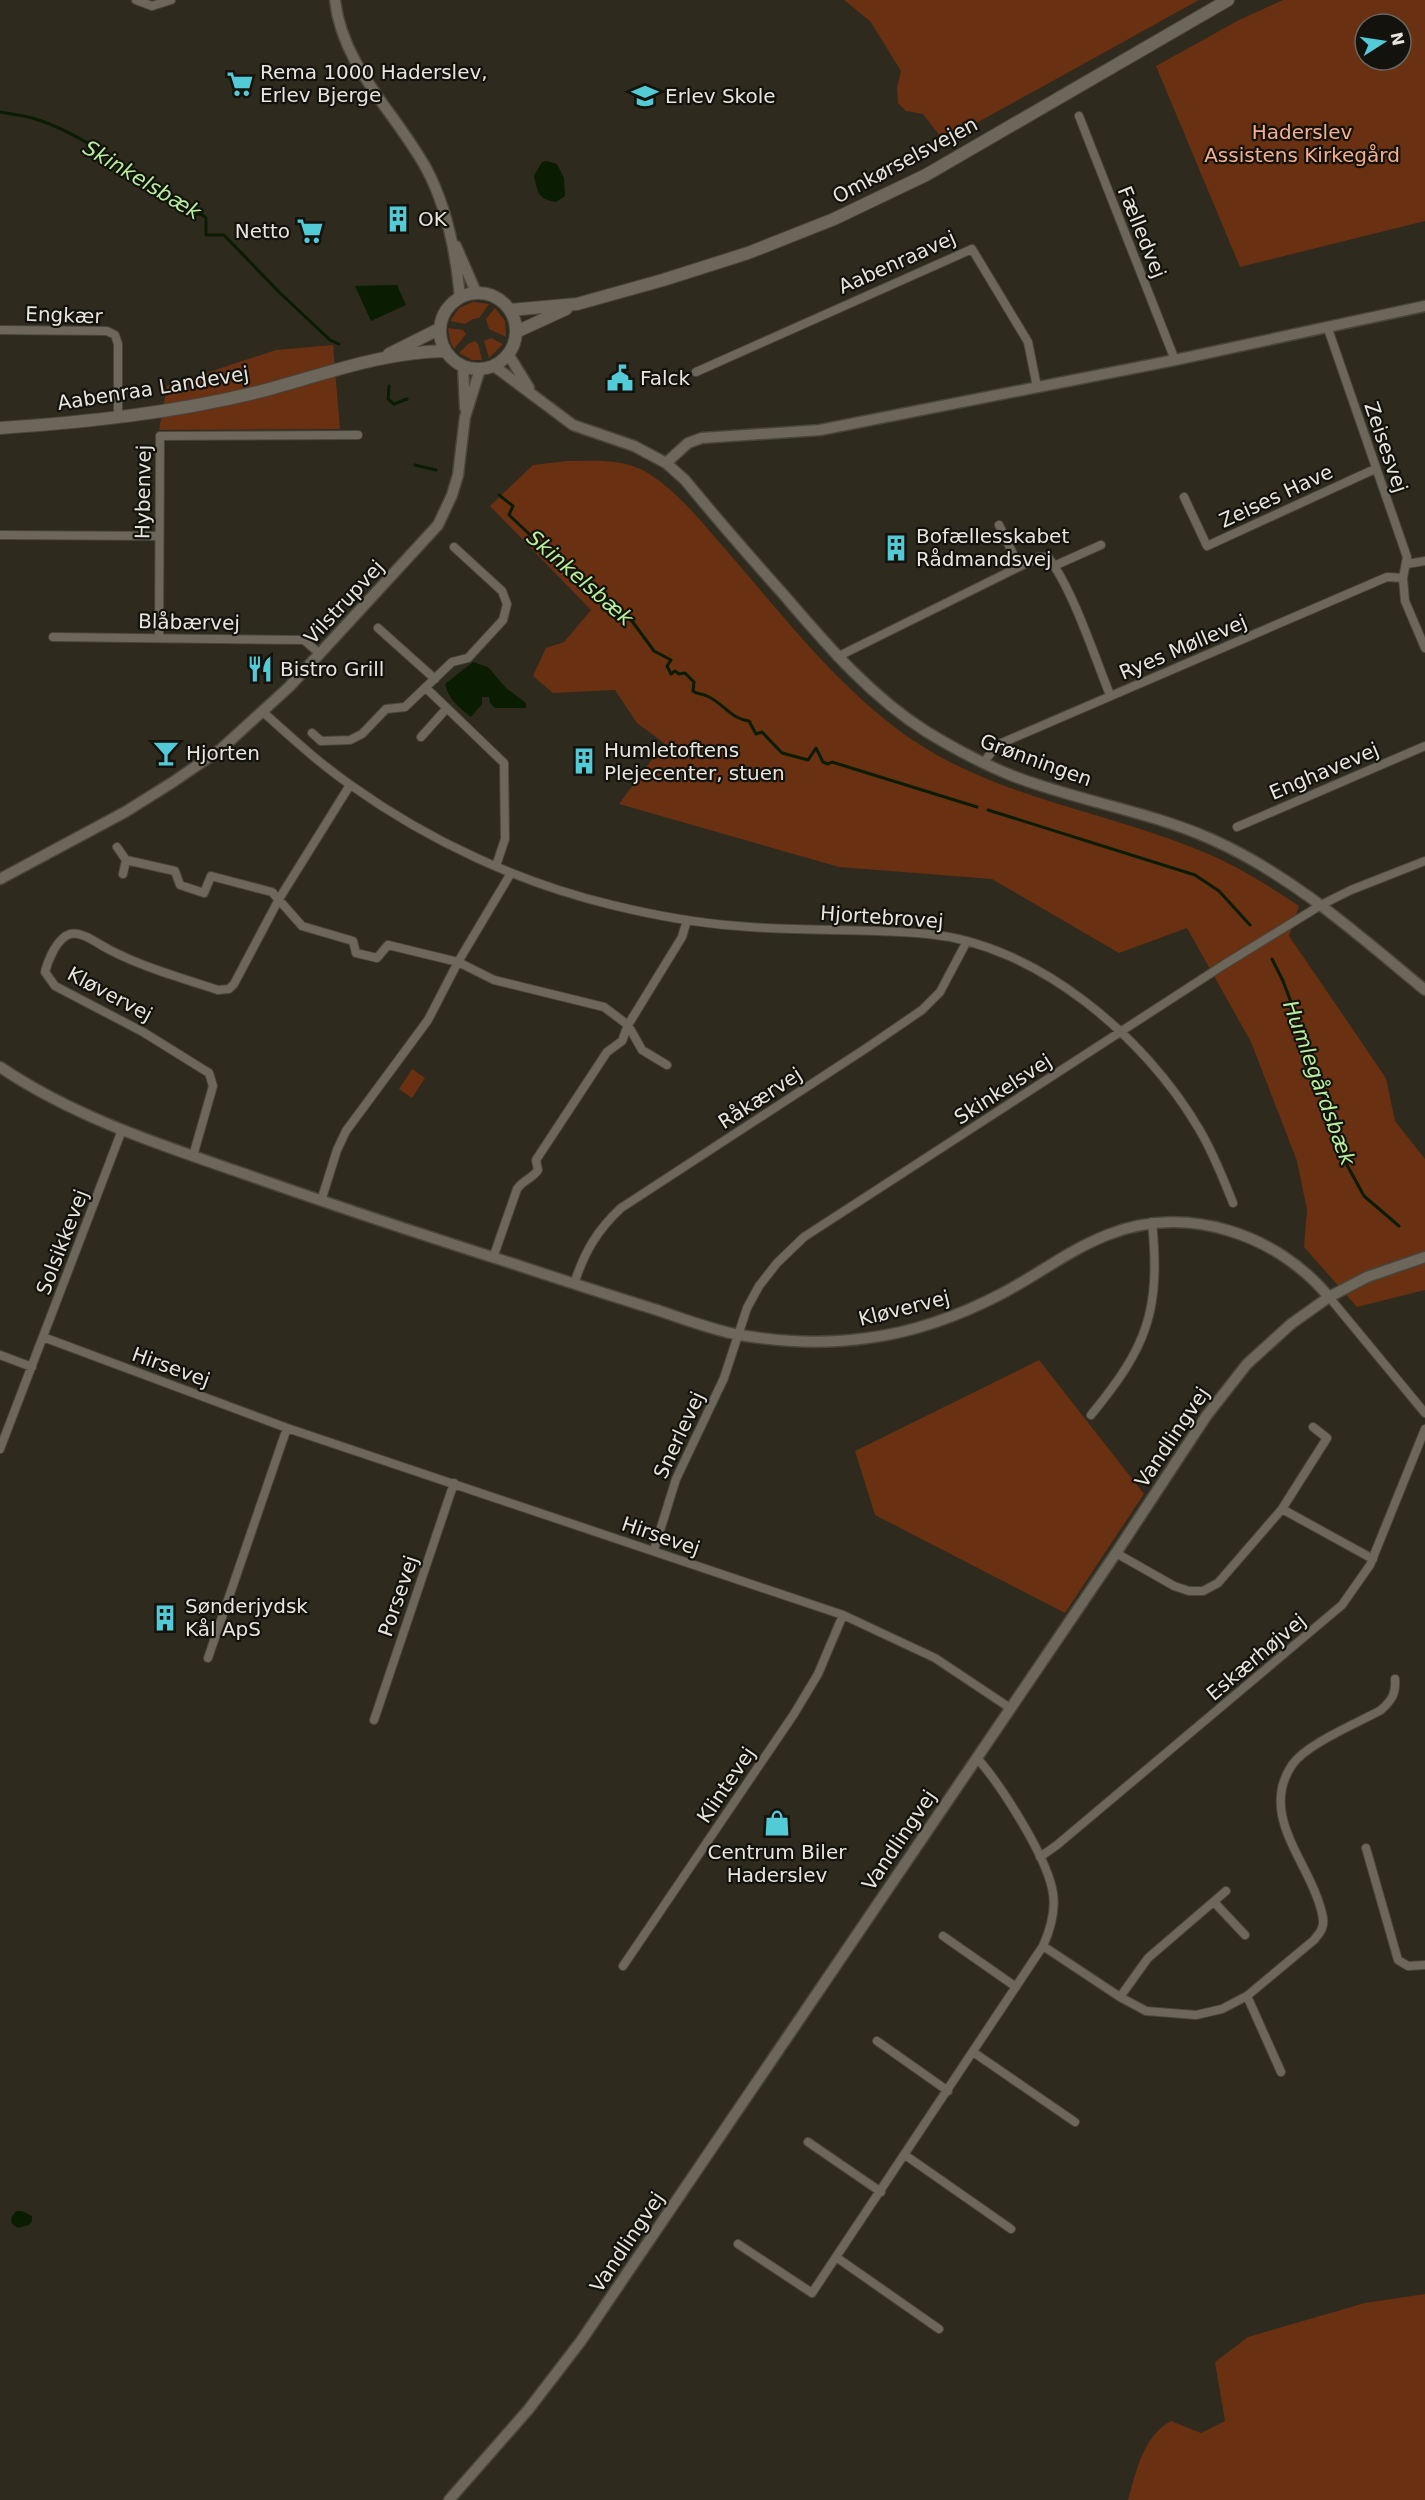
<svg xmlns="http://www.w3.org/2000/svg" width="1425" height="2500" viewBox="0 0 1425 2500" font-family="'DejaVu Sans',sans-serif">
  <rect width="100%" height="100%" fill="#2e2a1e"/>
  <path fill="#693011" fill-rule="evenodd" d="M844 0H1199L944 141 923 114 906 111 898 103 897 88 901 71 870 21Z
    M1283 0H1425V221L1240 267 1156 66 1239 20ZM1365 24H1401V60H1365Z
    M473 302 489 304 479 318 473 319 465 324 450 321 459 308Z
    M495 308 505 321 506 337 489 329 486 319Z
    M448 328 463 330 466 334 454 349 450 341Z
    M491 338 503 344 489 358 484 341Z
    M475 341 478 344 482 360H472L459 353 468 344Z
    M333 345 340 429 159 430 167 386 276 350Z
    M567 461C593 461 623 458 646 472 678 491 703 524 727 551 779 611 829 676 892 725 982 796 1093 807 1196 849 1233 863 1266 884 1299 906L1289 936 1386 1078 1395 1121 1425 1159V1290L1357 1307 1304 1247 1307 1210 1297 1161 1251 1042 1187 928 1119 953 992 879 839 867 619 804 664 743 637 723 615 690 553 693 533 676 546 648 564 642 591 610 490 506 533 465Z
    M412 1069 425 1078 412 1098 399 1089Z
    M1039 1360 1144 1494 1065 1613 875 1515 855 1451Z
    M1425 2294V2500H1128C1136 2472 1143 2436 1171 2421L1201 2433 1225 2421 1215 2362 1248 2337 1365 2303Z"/>
  <path fill="#0a1c02" d="M547 161 557 164 564 178 565 196 556 202C538 199 538 193 534 176L542 162Z
    M397 285 406 305 371 321 355 286Z
    M473 662 488 667 506 688 526 703V708H495L490 703 489 697H482V704L471 717C459 707 448 699 445 684Z
    M16 2211H22L32 2216V2221L29 2225 18 2228 12 2224 11 2218Z"/>
  <g fill="none" stroke-linecap="round" stroke-linejoin="round">
    <path stroke="#0a1c02" stroke-width="3" d="M0 112C10 114 22 115 32 118 88 134 143 182 190 215L201 214 206 218V235H224L279 292 330 340 339 344
      M389 386 388 399 394 404 407 399
      M415 465 436 470
      M499 495 513 506 509 515 591 592 632 621 654 651 671 660 667 666 671 674 675 671 679 674 685 673 694 682 693 691C698 695 701 693 707 696 723 703 731 719 749 721L756 734 762 732 782 753 808 760 816 748 823 762 828 764 832 762 977 807
      M988 810 1195 875 1219 891 1250 925
      M1272 959 1283 981 1300 1026 1304 1054 1330 1113 1347 1165 1364 1196 1399 1226"/>
    <g stroke="#48453b" stroke-width="10">
      <path id="minor" d="M136 0 152 6 171 0
        M1079 116 1175 360
        M1327 326 1407 557 1403 578 1405 601 1425 648
        M0 330 107 331 115 335 118 344V418
        M696 372 972 249 1028 342 1037 387
        M1184 497 1207 546 1375 469
        M999 525 1019 566
        M0 535 159 536
        M1407 564 1425 561
        M1054 566 1101 545
        M378 628 435 679
        M53 637 304 640 320 654
        M159 638 160 436 358 435
        M837 657 1039 557H1048C1073 590 1094 655 1110 695
        M426 688 504 763 505 839 496 866
        M263 712C292 738 320 764 352 786 429 841 520 883 612 905 653 915 696 923 738 926 801 932 865 928 928 934 1037 944 1146 1038 1199 1129 1213 1152 1223 1178 1233 1203
        M312 733 321 741 350 740 362 734 386 709 405 707 452 662 468 658 503 620 507 604 502 591 454 547
        M421 737 447 708
        M984 762 997 745 1387 577 1403 578
        M1237 827 1425 746
        M117 847 126 860 175 871 180 885 204 893 211 876 272 892 302 926 353 941 356 953 377 958 388 945 458 962 494 980 604 1007 628 1025 642 1050 667 1065
        M123 874 126 860
        M193 1156 213 1086 209 1073 143 1032 55 986 45 972C48 960 57 938 70 934 82 931 98 944 108 949 142 967 181 978 218 990L229 989 234 984 279 899 350 785
        M321 1201 337 1150 346 1131 428 1020 458 962 511 873
        M493 1258 517 1189C523 1180 532 1179 538 1170L536 1160 607 1052 622 1041 628 1025 682 937 687 920
        M574 1284C584 1253 597 1230 621 1208L865 1049 922 1010 940 992 967 941
        M1329 1297 1425 1413
        M43 1337 287 1428 843 1615 935 1658 1010 1708
        M0 1355 32 1367
        M1091 1415C1147 1347 1161 1311 1152 1222
        M0 1449 122 1130
        M1282 1509 1373 1559
        M654 1550 676 1479 724 1378 747 1308 759 1286 777 1263 804 1237 1225 964 1321 905 1351 890 1425 861
        M1116 1553 1174 1586 1189 1591H1203L1218 1583 1282 1509 1327 1438 1313 1427
        M208 1658 287 1428
        M374 1720 454 1483
        M1366 1848 1398 1960 1408 1966 1425 1965
        M1040 1857 1057 1845 1342 1605 1370 1565 1425 1429
        M1214 1902 1245 1935
        M943 1936 1016 1987
        M1043 1946 1120 1997 1146 2011 1196 2015 1222 2009 1247 1996 1281 2072
        M623 1966 794 1714 818 1674 843 1615
        M1247 1996 1314 1940C1317 1936 1321 1932 1322 1928 1325 1921 1322 1913 1320 1906 1307 1860 1259 1814 1292 1765 1306 1744 1358 1723 1381 1710 1392 1700 1396 1694 1395 1679
        M1120 1997 1148 1958 1226 1891
        M877 2041 948 2091
        M973 2052 1075 2122
        M808 2142 881 2192
        M905 2155 1011 2229
        M738 2244 812 2293 1043 1946C1051 1928 1057 1908 1052 1888 1044 1853 1001 1785 977 1758
        M836 2257 939 2329"/>
    </g>
    <g stroke="#48453b" stroke-width="13">
      <path id="tertiary" d="M335 0C342 66 396 113 426 168 447 207 456 253 460 297
        M456 246 476 292
        M508 354 529 388
        M463 366 465 408
        M494 366 573 425 634 446 666 463 685 480C717 519 750 557 784 595 827 645 870 696 927 732 955 749 983 764 1013 776 1078 801 1148 811 1211 839 1292 875 1357 934 1425 990
        M666 463 688 443 702 438 820 430 1175 360 1425 306
        M0 879 125 812 173 782 221 749 289 687 438 525 452 495 458 475 465 417 480 369
        M0 1067C74 1117 158 1144 242 1173 332 1205 423 1235 514 1264 562 1280 609 1295 657 1310 684 1319 712 1330 740 1335 781 1342 826 1344 868 1338 915 1332 961 1315 1003 1293 1039 1274 1072 1248 1110 1234 1187 1204 1277 1234 1329 1297
        M449 2500 528 2410 581 2341 1116 1553 1207 1415 1247 1364 1291 1324 1329 1297 1367 1277 1425 1257"/>
    </g>
    <g stroke="#48453b" stroke-width="14">
      <path id="secondary" d="M440 331a38 38 0 1 1 76 0a38 38 0 1 1-76 0Z
        M510 310 577 304 663 280 748 253 834 219 926 175 1228 0
        M516 332 566 309
        M389 354 439 329
        M0 428C87 422 173 413 258 392 320 376 380 352 445 351"/>
    </g>
    <use href="#minor" stroke="#6c675a" stroke-width="8"/>
    <use href="#tertiary" stroke="#6c675a" stroke-width="10"/>
    <use href="#secondary" stroke="#6c675a" stroke-width="12"/>
  </g>
  <defs>
    <g id="supermarket-bare" transform="scale(2.07)"><path d="M-6-5.5h2.5l.6 2H6L4.5 2H-2.5L-4.4-4H-6ZM-1.5 3.2a1.3 1.3 0 1 0 .1 0ZM3 3.2a1.3 1.3 0 1 0 .1 0Z" fill="#52cbd7" stroke="#14120d" stroke-width="2.5" paint-order="stroke"/></g>
    <g id="school-bare" transform="scale(2.07)"><path d="M0-5L7-2L0 1L-7-2ZM-4 1L0 2.5L4 1V4Q0 6-4 4Z" fill="#52cbd7" stroke="#14120d" stroke-width="2.5" paint-order="stroke"/></g>
    <g id="building-bare" transform="scale(2.07)"><path d="M-4-6H4V6H1V3H-1V6H-4ZM-2.5-4.3h1.7v1.8h-1.7ZM.8-4.3h1.7v1.8H.8ZM-2.5-1h1.7V.8h-1.7ZM.8-1h1.7V.8H.8Z" fill="#52cbd7" stroke="#14120d" stroke-width="2.5" paint-order="stroke"/></g>
    <g id="civic-bare" transform="scale(2.07)"><path d="M-.6-6.5H3V-4.5H.6V-3L4-1V1h2V6H-6V1h2V-1L-.6-3ZM-1.2 2.5V6h2.4V2.5Z" fill="#52cbd7" stroke="#14120d" stroke-width="2.5" paint-order="stroke"/></g>
    <g id="restaurant-bare" transform="scale(2.07)"><path d="M-5-6h1v4h1v-4h1v4h1v-4h1v5L-1.5 .5V6h-2V.5L-5-1ZM5-6V6H3V1.5H1.5Q1.5-4 5-6Z" fill="#52cbd7" stroke="#14120d" stroke-width="2.5" paint-order="stroke"/></g>
    <g id="bar-bare" transform="scale(2.07)"><path d="M-6-5H6L.8 .8V4.5H3.5V6h-7V4.5H-.8V.8Z" fill="#52cbd7" stroke="#14120d" stroke-width="2.5" paint-order="stroke"/></g>
    <g id="shop-bare" transform="scale(2.07)"><path d="M-5-2.5h2.3a2.7 3.5 0 0 1 5.4 0H5L5.5 6h-11ZM-1.5-2.5h3a1.5 2.3 0 0 0-3 0Z" fill="#52cbd7" stroke="#14120d" stroke-width="2.5" paint-order="stroke"/></g>
  </defs>
  <g fill-rule="evenodd">
    <use href="#supermarket-bare" x="240" y="84"/>
    <use href="#school-bare" x="645" y="96"/>
    <use href="#building-bare" x="398" y="219"/>
    <use href="#supermarket-bare" x="310" y="231"/>
    <use href="#civic-bare" x="620" y="378"/>
    <use href="#building-bare" x="896" y="548"/>
    <use href="#restaurant-bare" x="260" y="669"/>
    <use href="#bar-bare" x="166" y="753"/>
    <use href="#building-bare" x="584" y="761"/>
    <use href="#building-bare" x="165" y="1618"/>
    <use href="#shop-bare" x="777" y="1823"/>
  </g>
  <g text-anchor="middle" dominant-baseline="central" stroke-width="4.5" stroke-linejoin="round" paint-order="stroke">
    <g font-size="20" fill="#e8e5de" stroke="#14120d" text-anchor="start">
      <text x="260" y="72">Rema 1000 Haderslev,<tspan x="260" dy="23">Erlev Bjerge</tspan></text>
      <text x="665" y="96">Erlev Skole</text>
      <text x="418" y="219">OK</text>
      <text x="290" y="231" text-anchor="end">Netto</text>
      <text x="640" y="378">Falck</text>
      <text x="916" y="536">Bofællesskabet<tspan x="916" dy="23">Rådmandsvej</tspan></text>
      <text x="280" y="669">Bistro Grill</text>
      <text x="604" y="750">Humletoftens<tspan x="604" dy="23">Plejecenter, stuen</tspan></text>
      <text x="186" y="753">Hjorten</text>
      <text x="185" y="1606">Sønderjydsk<tspan x="185" dy="23">Kål ApS</tspan></text>
      <text x="777" y="1852" text-anchor="middle">Centrum Biler<tspan x="777" dy="23">Haderslev</tspan></text>
    </g>
    <g font-size="20" fill="#f7ae8c" stroke="#14120d">
      <text x="1302" y="132">Haderslev<tspan x="1302" dy="23">Assistens Kirkegård</tspan></text>
    </g>
    <g font-size="20" fill="#e8e5de" stroke="#14120d">
      <text transform="translate(905 160) rotate(-28)">Omkørselsvejen</text>
      <text transform="translate(1142 232) rotate(68)">Fælledvej</text>
      <text transform="translate(897 262) rotate(-24)">Aabenraavej</text>
      <text transform="translate(64 315) rotate(2)">Engkær</text>
      <text transform="translate(153 388) rotate(-9)">Aabenraa Landevej</text>
      <text transform="translate(1386 447) rotate(71)">Zeisesvej</text>
      <text transform="translate(143 492) rotate(-89)">Hybenvej</text>
      <text transform="translate(1276 496) rotate(-25)">Zeises Have</text>
      <text transform="translate(344 602) rotate(-47)">Vilstrupvej</text>
      <text transform="translate(189 622) rotate(1)">Blåbærvej</text>
      <text transform="translate(1183 647) rotate(-23)">Ryes Møllevej</text>
      <text transform="translate(1036 760) rotate(20)">Grønningen</text>
      <text transform="translate(1324 771) rotate(-23)">Enghavevej</text>
      <text transform="translate(882 917) rotate(4)">Hjortebrovej</text>
      <text transform="translate(110 994) rotate(28)">Kløvervej</text>
      <text transform="translate(1003 1089) rotate(-33)">Skinkelsvej</text>
      <text transform="translate(760 1098) rotate(-33)">Råkærvej</text>
      <text transform="translate(62 1242) rotate(-69)">Solsikkevej</text>
      <text transform="translate(904 1308) rotate(-14)">Kløvervej</text>
      <text transform="translate(171 1367) rotate(20)">Hirsevej</text>
      <text transform="translate(679 1435) rotate(-65)">Snerlevej</text>
      <text transform="translate(1172 1437) rotate(-56)">Vandlingvej</text>
      <text transform="translate(661 1536) rotate(19)">Hirsevej</text>
      <text transform="translate(398 1596) rotate(-71)">Porsevej</text>
      <text transform="translate(1256 1657) rotate(-40)">Eskærhøjvej</text>
      <text transform="translate(726 1785) rotate(-56)">Klintevej</text>
      <text transform="translate(899 1840) rotate(-56)">Vandlingvej</text>
      <text transform="translate(627 2242) rotate(-56)">Vandlingvej</text>
    </g>
    <g font-size="21" font-style="italic" fill="#b7ef9d" stroke="#14120d">
      <text transform="translate(142 180) rotate(31)">Skinkelsbæk</text>
      <text transform="translate(580 578) rotate(41)">Skinkelsbæk</text>
      <text transform="translate(1319 1083) rotate(70)">Humlegårdsbæk</text>
    </g>
  </g>
  <g transform="translate(1383 42) rotate(78)"><circle r="28" fill="#14120d" stroke="#696661" stroke-width="1.5"/>
  <path d="M0-4.5L10 22L0 15L-10 22Z" fill="#52cbd7"/>
  <text y="-9" font-size="16" font-weight="bold" text-anchor="middle" fill="#e8e5de">N</text>
  </g>
</svg>
